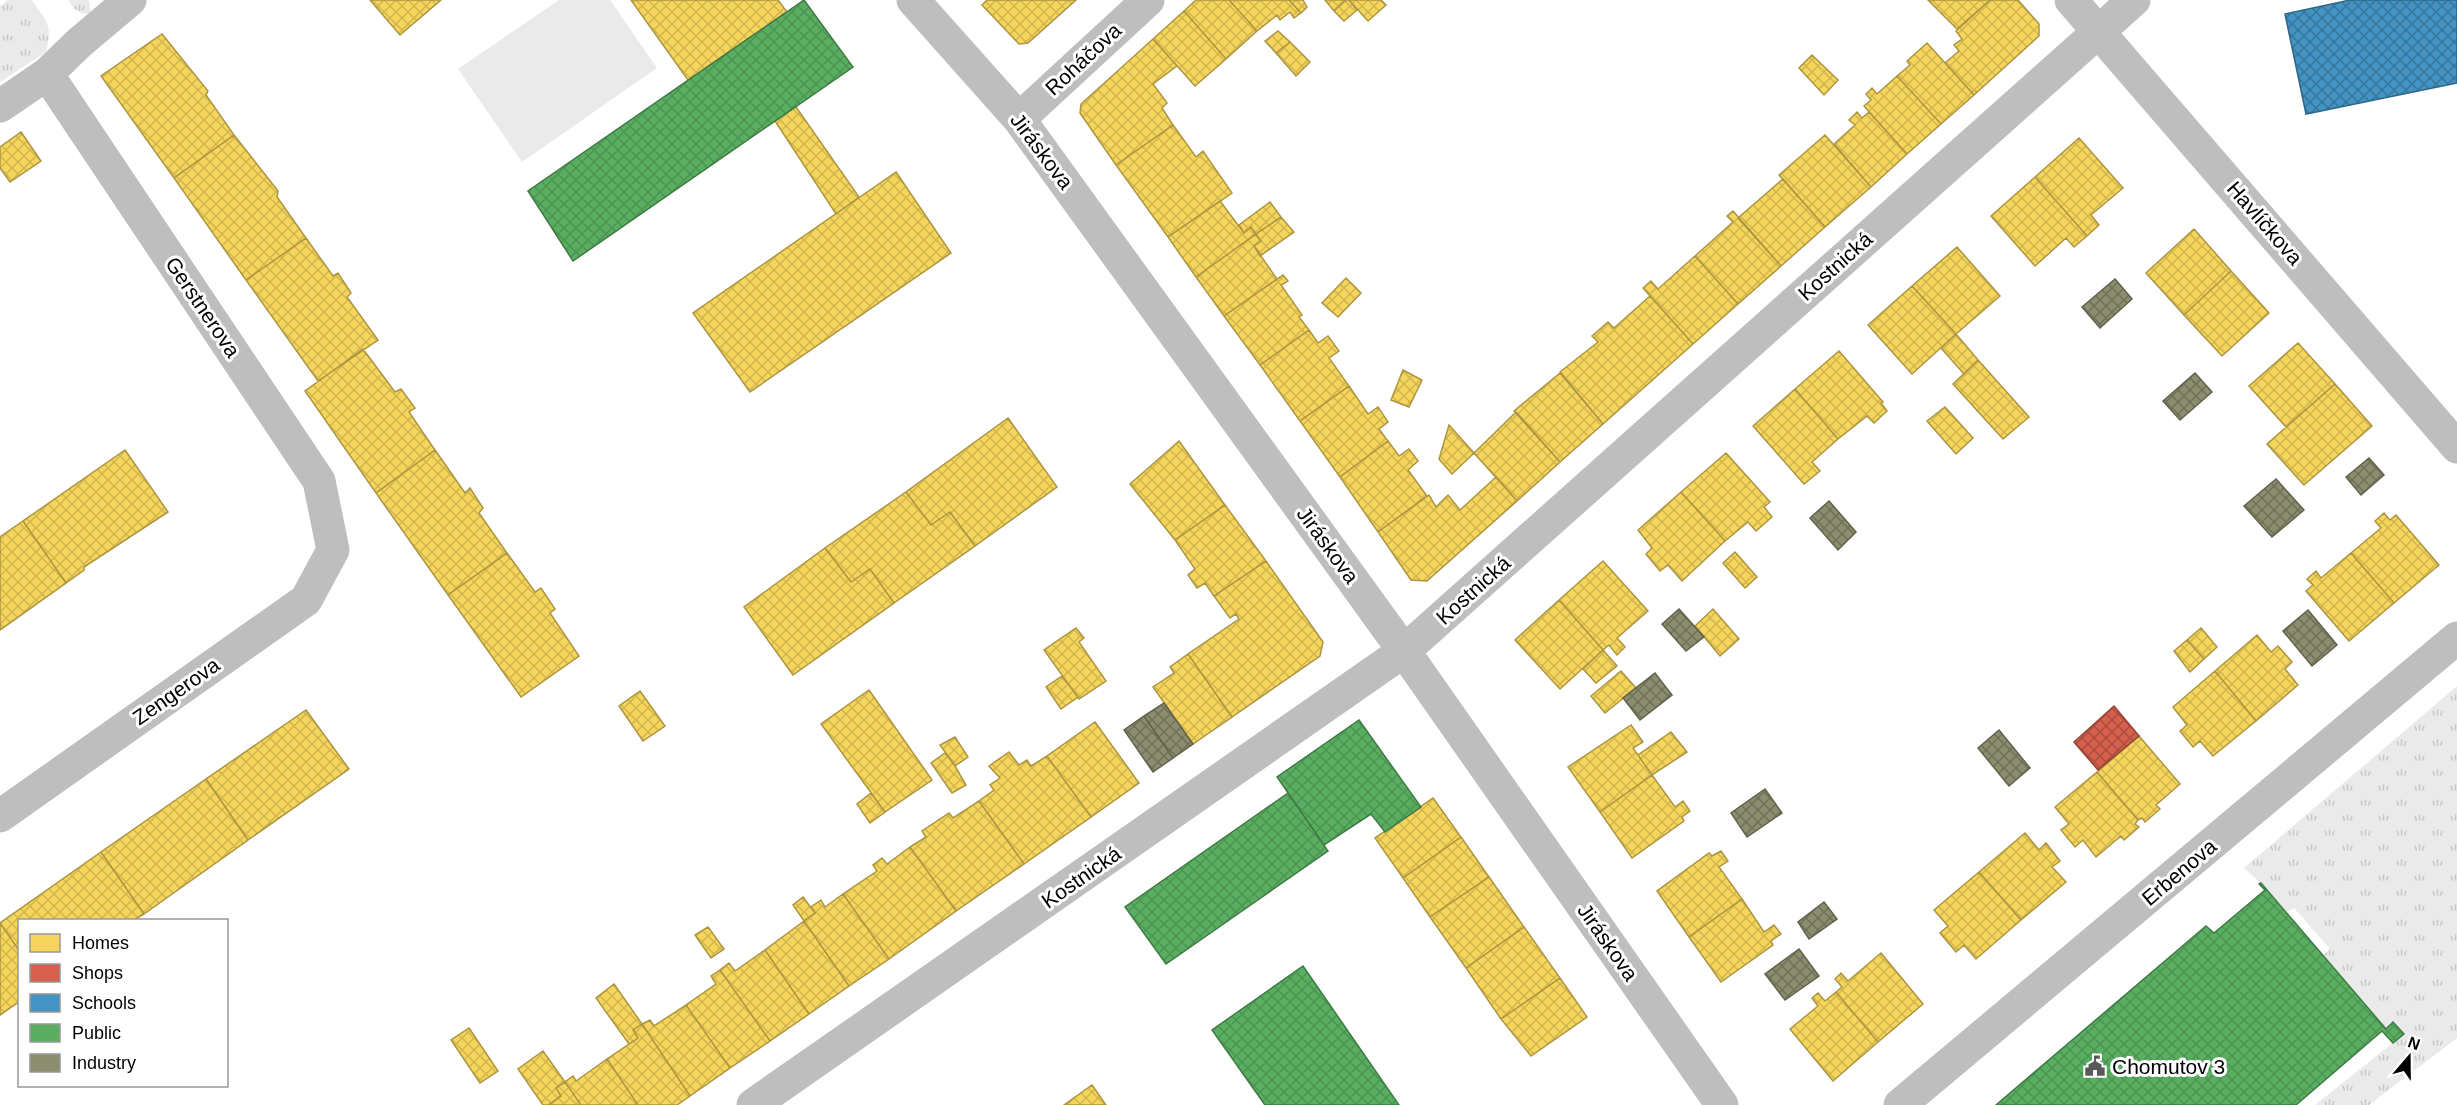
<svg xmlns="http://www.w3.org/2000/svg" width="2457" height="1105" viewBox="0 0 2457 1105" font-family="Helvetica,sans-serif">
  <defs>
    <pattern id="grass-tufts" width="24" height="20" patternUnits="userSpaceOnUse" patternTransform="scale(1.5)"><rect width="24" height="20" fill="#eaeaea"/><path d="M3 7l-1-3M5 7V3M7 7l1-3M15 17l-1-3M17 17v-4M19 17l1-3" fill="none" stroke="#c7c7c7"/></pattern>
    <pattern id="homes-cross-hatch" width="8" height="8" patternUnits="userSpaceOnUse" patternTransform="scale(1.5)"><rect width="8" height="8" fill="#f6d55c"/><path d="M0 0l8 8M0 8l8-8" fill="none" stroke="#d1b54e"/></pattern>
    <pattern id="shops-cross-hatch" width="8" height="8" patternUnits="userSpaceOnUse" patternTransform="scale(1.5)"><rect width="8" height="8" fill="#d6604d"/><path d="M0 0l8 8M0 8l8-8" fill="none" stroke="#ab4d3e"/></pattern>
    <pattern id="schools-cross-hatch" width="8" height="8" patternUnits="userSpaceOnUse" patternTransform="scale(1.5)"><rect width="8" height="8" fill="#4393c3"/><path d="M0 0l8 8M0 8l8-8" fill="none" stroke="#36769c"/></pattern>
    <pattern id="public-cross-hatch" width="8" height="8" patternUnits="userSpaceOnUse" patternTransform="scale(1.5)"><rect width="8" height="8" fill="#5aae61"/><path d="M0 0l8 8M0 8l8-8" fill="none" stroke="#4c9452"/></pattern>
    <pattern id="industry-cross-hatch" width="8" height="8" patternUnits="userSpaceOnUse" patternTransform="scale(1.5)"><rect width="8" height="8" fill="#8c8c6e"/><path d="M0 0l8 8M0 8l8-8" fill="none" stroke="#707058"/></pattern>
  </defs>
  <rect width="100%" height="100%" fill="#fff"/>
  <path fill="url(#grass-tufts)" d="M8 0H32C47 23 53 24 46 52L0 82V6Z
    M68 0H89L91 14C78 14 75 10 68 0Z
    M2457 686V1038L2369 1105H2315L2404 1034 2394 1023 2386 1029 2323 955 2330 949 2294 908 2287 912 2261 883 2244 868Z"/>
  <path fill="#eaeaea" d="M559 0H610L657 68 522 162 458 69Z"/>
  <path fill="url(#homes-cross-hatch)" stroke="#ac9540" stroke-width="1.5" d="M370 0H441L400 35Z
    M631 0H778L787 12 688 80Z
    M987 0H1076L1028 43 1019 44 982 5Z
    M1196 0H1229L1257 31 1226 59 1184 11Z
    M1229 0H1289L1301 13 1294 18 1290 12 1280 20 1277 15 1257 31Z
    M1289 0H1303L1307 7 1301 13Z
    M1325 0H1346L1334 11Z
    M1346 0H1349L1357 10 1344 21 1334 11Z
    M1349 0H1381L1386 5 1368 21Z
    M1928 0H1990L1957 29Z
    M1990 0H2018L2039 24V36L1974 95 1945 63 1959 51 1954 45 1962 39 1956 31Z
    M1184 11 1226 59 1195 86 1153 39Z
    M1278 31 1290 42 1276 53 1265 41Z
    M162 34 208 91 206 95 234 135 174 178 101 76Z
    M1153 39 1177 66 1153 84 1167 103 1162 108 1173 125 1116 165 1080 113 1081 104Z
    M1290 42 1310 62 1296 76 1276 53Z
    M1927 43 1974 95 1941 124 1897 76 1910 65 1907 61Z
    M1812 55 1838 80 1824 95 1799 68Z
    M1897 76 1941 124 1907 154 1864 106 1871 100 1866 94 1872 88 1877 94Z
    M796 107 859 197 836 214 775 121Z
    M1857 112 1862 118 1869 112 1907 154 1871 187 1834 144 1855 125 1849 120Z
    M1173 125 1196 157 1203 151 1232 193 1168 237 1116 165Z
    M21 132 41 161 10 182 0 168V147Z
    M234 135 278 191 277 197 306 238 246 280 174 178Z
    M1825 135 1871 187 1825 227 1779 175Z
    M2079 138 2123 188 2091 215 2099 225 2087 236 2035 177Z
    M896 172 951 253 750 392 693 313Z
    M2035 177 2087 236 2074 247 2066 238 2035 266 1991 216Z
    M1783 179 1825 227 1781 266 1738 218Z
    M1220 201 1244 233 1251 227 1256 234 1196 277 1168 237Z
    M1270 202 1281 217 1256 234 1251 227 1244 233 1239 225Z
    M1733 211 1781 266 1738 304 1695 256 1733 222 1727 216Z
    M1281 217 1294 232 1260 256 1254 246 1261 241 1256 234Z
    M2194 229 2231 271 2184 315 2146 273Z
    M1256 234 1261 241 1254 246 1277 279 1224 316 1196 277Z
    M306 238 333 276 338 273 351 293 347 297 378 340 318 381 246 280Z
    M1957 247 2000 296 1956 334 1912 286Z
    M1695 256 1738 304 1693 344 1643 288 1651 281 1658 289Z
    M2231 271 2269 313 2222 356 2184 315Z
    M1283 275 1288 281 1281 285 1302 315 1299 317 1309 330 1260 365 1224 316Z
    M1346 278 1361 293 1338 317 1322 303Z
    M1912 286 1956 334 1912 374 1868 325Z
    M1650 296 1693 344 1603 424 1560 372 1598 342 1592 336 1608 322 1614 328Z
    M1309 330 1318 343 1328 336 1339 351 1329 358 1349 386 1300 421 1260 365Z
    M1956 334 1978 360 1964 374 1941 348Z
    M2298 343 2335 384 2286 427 2249 386Z
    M363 349 395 392 401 389 415 408 409 412 435 450 376 493 305 391Z
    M1839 351 1883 402 1881 403 1887 411 1874 423 1867 416 1838 439 1795 389Z
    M1978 360 2029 417 2003 439 1953 384Z
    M1403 370 1422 380 1409 407 1391 400Z
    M1560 373 1603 424 1560 462 1514 411Z
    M2335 384 2372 426 2304 485 2267 444Z
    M1349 386 1368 414 1378 407 1388 422 1379 429 1388 441 1340 477 1300 421Z
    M1795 389 1838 439 1812 462 1820 471 1804 484 1753 426Z
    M1945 407 1973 438 1956 454 1927 421Z
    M1516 412 1560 462 1517 501 1474 453Z
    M1008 418 1057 487 975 546 950 512 931 525 906 492Z
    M1449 425 1474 453 1452 474 1439 459Z
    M1179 441 1225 505 1175 540 1130 484Z
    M1388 441 1399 456 1409 449 1418 461 1408 470 1427 496 1378 532 1340 477Z
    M125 450 168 512 84 567V570L66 583 23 521Z
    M435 450 465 493 470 488 483 508 479 513 507 553 448 595 376 493Z
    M1726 453 1770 502 1764 507 1772 517 1756 531 1748 522 1725 541 1681 492Z
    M1496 477 1517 501 1427 581 1411 580 1378 532 1429 495 1436 507 1448 495 1460 510Z
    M906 492 931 525 950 512 975 546 894 603 870 569 851 582 825 548Z
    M1681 492 1725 541 1682 581 1668 565 1660 571 1646 554 1652 548 1638 530Z
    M1225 505 1266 561 1214 596 1205 583 1197 588 1188 575 1195 569 1175 540Z
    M2384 513 2390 520 2396 515 2439 565 2394 603 2351 553 2381 528 2375 521Z
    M23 521 66 583 0 630V537Z
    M825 548 851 582 870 569 894 603 793 675 744 607Z
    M1735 552 1757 577 1745 588 1723 563Z
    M507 553 535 592 541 588 555 609 550 613 579 656 521 697 448 595Z
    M2351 553 2394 603 2349 641 2306 591 2313 585 2307 579 2316 571 2321 578Z
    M1266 561 1323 642 1320 656 1232 717 1188 654 1239 619 1236 614 1230 618 1214 596Z
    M1603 561 1648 611 1617 638 1625 647 1617 655 1609 645 1603 650 1559 600Z
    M1559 600 1603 650 1560 689 1515 640Z
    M1713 609 1739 639 1720 656 1695 626Z
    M1076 628 1084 638 1079 642 1106 681 1079 699 1044 650Z
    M2201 628 2217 647 2204 659 2187 640Z
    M2257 635 2271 652 2278 646 2292 662 2285 669 2298 685 2256 721 2215 671Z
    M2187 640 2204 659 2190 672 2174 651Z
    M1603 650 1617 666 1596 683 1583 669Z
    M1188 654 1232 717 1193 744 1153 687 1174 673 1170 667Z
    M1621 671 1636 688 1605 713 1591 696Z
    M2215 671 2256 721 2213 756 2200 741 2193 747 2180 731 2187 725 2173 707Z
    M1062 676 1078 697 1061 709 1046 687Z
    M869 690 932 780 885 812 821 724Z
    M640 691 665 726 643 741 619 706Z
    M306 710 349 769 248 840 206 779Z
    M1095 722 1139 783 1091 817 1047 756Z
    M1631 725 1643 742 1633 748 1652 775 1600 812 1568 767Z
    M1671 732 1687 752 1652 775 1638 755Z
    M2139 736 2180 784 2156 805 2160 809 2145 822 2142 818 2138 820 2097 772Z
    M955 737 968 757 955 766 940 745Z
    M1009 752 1019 765 1027 760 1031 766 1047 756 1091 817 1024 864 979 801 994 790 990 785 1000 778 989 766Z
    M945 753 955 766 966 785 952 793 931 763Z
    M2097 772 2138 820 2135 824 2139 827 2124 840 2121 836 2096 857 2083 840 2075 847 2061 830 2069 824 2055 807Z
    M1652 775 1675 807 1683 801 1690 811 1682 817 1684 821 1632 858 1600 812Z
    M206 779 248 840 144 914 101 852Z
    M871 793 885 812 870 823 857 804Z
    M1433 798 1461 837 1403 878 1375 838Z
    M979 801 1024 864 956 911 910 847 926 837 922 831 949 813 953 818Z
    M2025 833 2039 850 2046 843 2060 861 2052 867 2066 882 2021 920 1979 872Z
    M1461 837 1489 877 1430 917 1403 878Z
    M910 847 956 911 889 959 843 894 877 871 873 865 882 858 887 864Z
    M1721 851 1728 861 1719 867 1742 899 1689 937 1657 891 1709 853 1712 856Z
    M101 852 144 914 134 920H20V952L0 923Z
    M1979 872 2021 920 1976 959 1964 945 1956 952 1940 933 1948 926 1934 910Z
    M1489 877 1524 927 1466 968 1430 917Z
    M843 894 889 959 849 986 804 921 815 913 811 907 821 900 825 907Z
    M803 897 815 913 804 921 793 905Z
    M1742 899 1764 932 1774 925 1781 934 1771 941 1773 945 1721 982 1689 937Z
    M804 921 849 986 809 1014 765 950Z
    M0 923 20 952V1001L0 1015Z
    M708 927 724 949 711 958 695 935Z
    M1524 927 1560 978 1501 1019 1466 968Z
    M765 950 809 1014 770 1041 720 970 729 963 735 971Z
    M1881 953 1923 1004 1878 1042 1836 992 1842 987 1835 979 1841 973 1848 981Z
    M720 970 770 1041 730 1068 686 1005 716 984 711 976Z
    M1560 978 1587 1017 1531 1056 1501 1019Z
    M614 984 642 1024 633 1030 638 1038 629 1044 596 998Z
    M1836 992 1878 1042 1833 1081 1790 1029 1818 1006 1812 998 1818 993 1825 1001Z
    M686 1005 730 1068 690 1096 642 1024 650 1020 654 1026Z
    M642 1024 690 1096 677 1105H638L607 1059 638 1038 633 1030Z
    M469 1028 498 1071 480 1083 451 1040Z
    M543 1051 565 1082 556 1088 561 1096 548 1105H543L518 1069Z
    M607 1059 638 1105H581L565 1082 573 1076 576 1081Z
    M565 1082 581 1105H548L561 1096 556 1088Z
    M1092 1085 1106 1105H1064Z"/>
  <path fill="url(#shops-cross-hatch)" stroke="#964336" stroke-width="1.5" d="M2114 706 2139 736 2098 770 2074 742Z"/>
  <path fill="url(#schools-cross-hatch)" stroke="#2f6788" stroke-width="1.5" d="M2350 0H2457V83L2306 114 2285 14Z"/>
  <path fill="url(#public-cross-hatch)" stroke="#3f7a44" stroke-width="1.5" d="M804 0 853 67 573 261 528 191Z
    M1359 720 1421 807 1385 832 1371 814 1324 845 1277 777Z
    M1288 793 1328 851 1166 964 1125 907Z
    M2261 883 2386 1029 2393 1022 2404 1034 2393 1043 2382 1031 2296 1105H1996L2206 926 2214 933 2265 890 2259 884Z
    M1303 966 1399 1105H1265L1212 1030Z"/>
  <path fill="url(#industry-cross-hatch)" stroke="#62624d" stroke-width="1.5" d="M2115 279 2132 299 2100 328 2082 307Z
    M2195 373 2212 392 2180 420 2163 401Z
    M2369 458 2384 475 2361 495 2346 477Z
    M2276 479 2304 510 2272 537 2244 506Z
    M1829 501 1856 532 1838 550 1810 518Z
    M1679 609 1704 637 1686 651 1662 624Z
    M2308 610 2337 645 2312 666 2283 631Z
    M1655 673 1672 695 1640 720 1623 698Z
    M1164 703 1193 744 1173 758 1144 716Z
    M1144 716 1173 758 1153 772 1124 730Z
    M1999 730 2030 768 2009 786 1978 748Z
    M1765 789 1782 813 1747 837 1731 813Z
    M1824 902 1837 919 1809 939 1798 922Z
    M1799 949 1819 976 1785 1000 1765 974Z"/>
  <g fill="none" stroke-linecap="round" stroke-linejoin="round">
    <path stroke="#bebebe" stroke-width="33" d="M913 0 1019 119 1404 651 1722 1105
      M2071 0 2457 447
      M0 106 47 74 79 43 130 0
      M1019 119 1148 0
      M0 816 306 600 333 550 319 481 47 74
      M753 1105 1404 651 2134 0
      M1900 1105 2457 638"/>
  </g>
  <defs>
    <g id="civic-bare" transform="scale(1.62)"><path d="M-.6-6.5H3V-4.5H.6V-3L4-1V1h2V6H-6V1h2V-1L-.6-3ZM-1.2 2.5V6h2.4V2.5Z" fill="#595959" stroke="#fff" stroke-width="2.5" paint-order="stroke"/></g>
  </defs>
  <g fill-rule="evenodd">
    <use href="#civic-bare" x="2095" y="1066"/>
  </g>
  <g text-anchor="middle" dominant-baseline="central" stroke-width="6" stroke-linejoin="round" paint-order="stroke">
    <g font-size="21" fill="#000" stroke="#fff">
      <text transform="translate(1083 59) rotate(-43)">Roháčova</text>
      <text transform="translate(1042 151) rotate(53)">Jiráskova</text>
      <text transform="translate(2265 223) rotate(49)">Havlíčkova</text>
      <text transform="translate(1835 266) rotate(-42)">Kostnická</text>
      <text transform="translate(203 307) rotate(56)">Gerstnerova</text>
      <text transform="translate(1328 545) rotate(54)">Jiráskova</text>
      <text transform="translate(1473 590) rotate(-42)">Kostnická</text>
      <text transform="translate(176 691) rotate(-35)">Zengerova</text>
      <text transform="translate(2179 872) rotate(-40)">Erbenova</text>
      <text transform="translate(1081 877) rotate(-35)">Kostnická</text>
      <text transform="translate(1608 942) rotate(55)">Jiráskova</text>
    </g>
    <g font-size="21" fill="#000" stroke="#fff" text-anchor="start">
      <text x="2112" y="1066">Chomutov 3</text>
    </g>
  </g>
  <rect x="18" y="919" width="210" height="168" fill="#ffffff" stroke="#999999" stroke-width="1.5"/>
  <rect x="30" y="934" width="30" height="18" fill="#f6d55c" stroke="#999999" stroke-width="1.5"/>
  <text x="72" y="949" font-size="18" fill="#000000">Homes</text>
  <rect x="30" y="964" width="30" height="18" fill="#d6604d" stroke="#999999" stroke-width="1.5"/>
  <text x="72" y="979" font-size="18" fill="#000000">Shops</text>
  <rect x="30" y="994" width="30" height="18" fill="#4393c3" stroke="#999999" stroke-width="1.5"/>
  <text x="72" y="1009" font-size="18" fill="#000000">Schools</text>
  <rect x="30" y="1024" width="30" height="18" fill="#5aae61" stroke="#999999" stroke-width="1.5"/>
  <text x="72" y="1039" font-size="18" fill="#000000">Public</text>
  <rect x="30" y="1054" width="30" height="18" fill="#8c8c6e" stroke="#999999" stroke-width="1.5"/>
  <text x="72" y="1069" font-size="18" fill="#000000">Industry</text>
  <g transform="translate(2409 1057) rotate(20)" stroke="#ffffff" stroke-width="4.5" paint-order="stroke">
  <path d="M0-4.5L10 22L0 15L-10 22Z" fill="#000000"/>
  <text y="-9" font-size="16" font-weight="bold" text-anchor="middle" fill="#000000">N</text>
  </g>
</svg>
